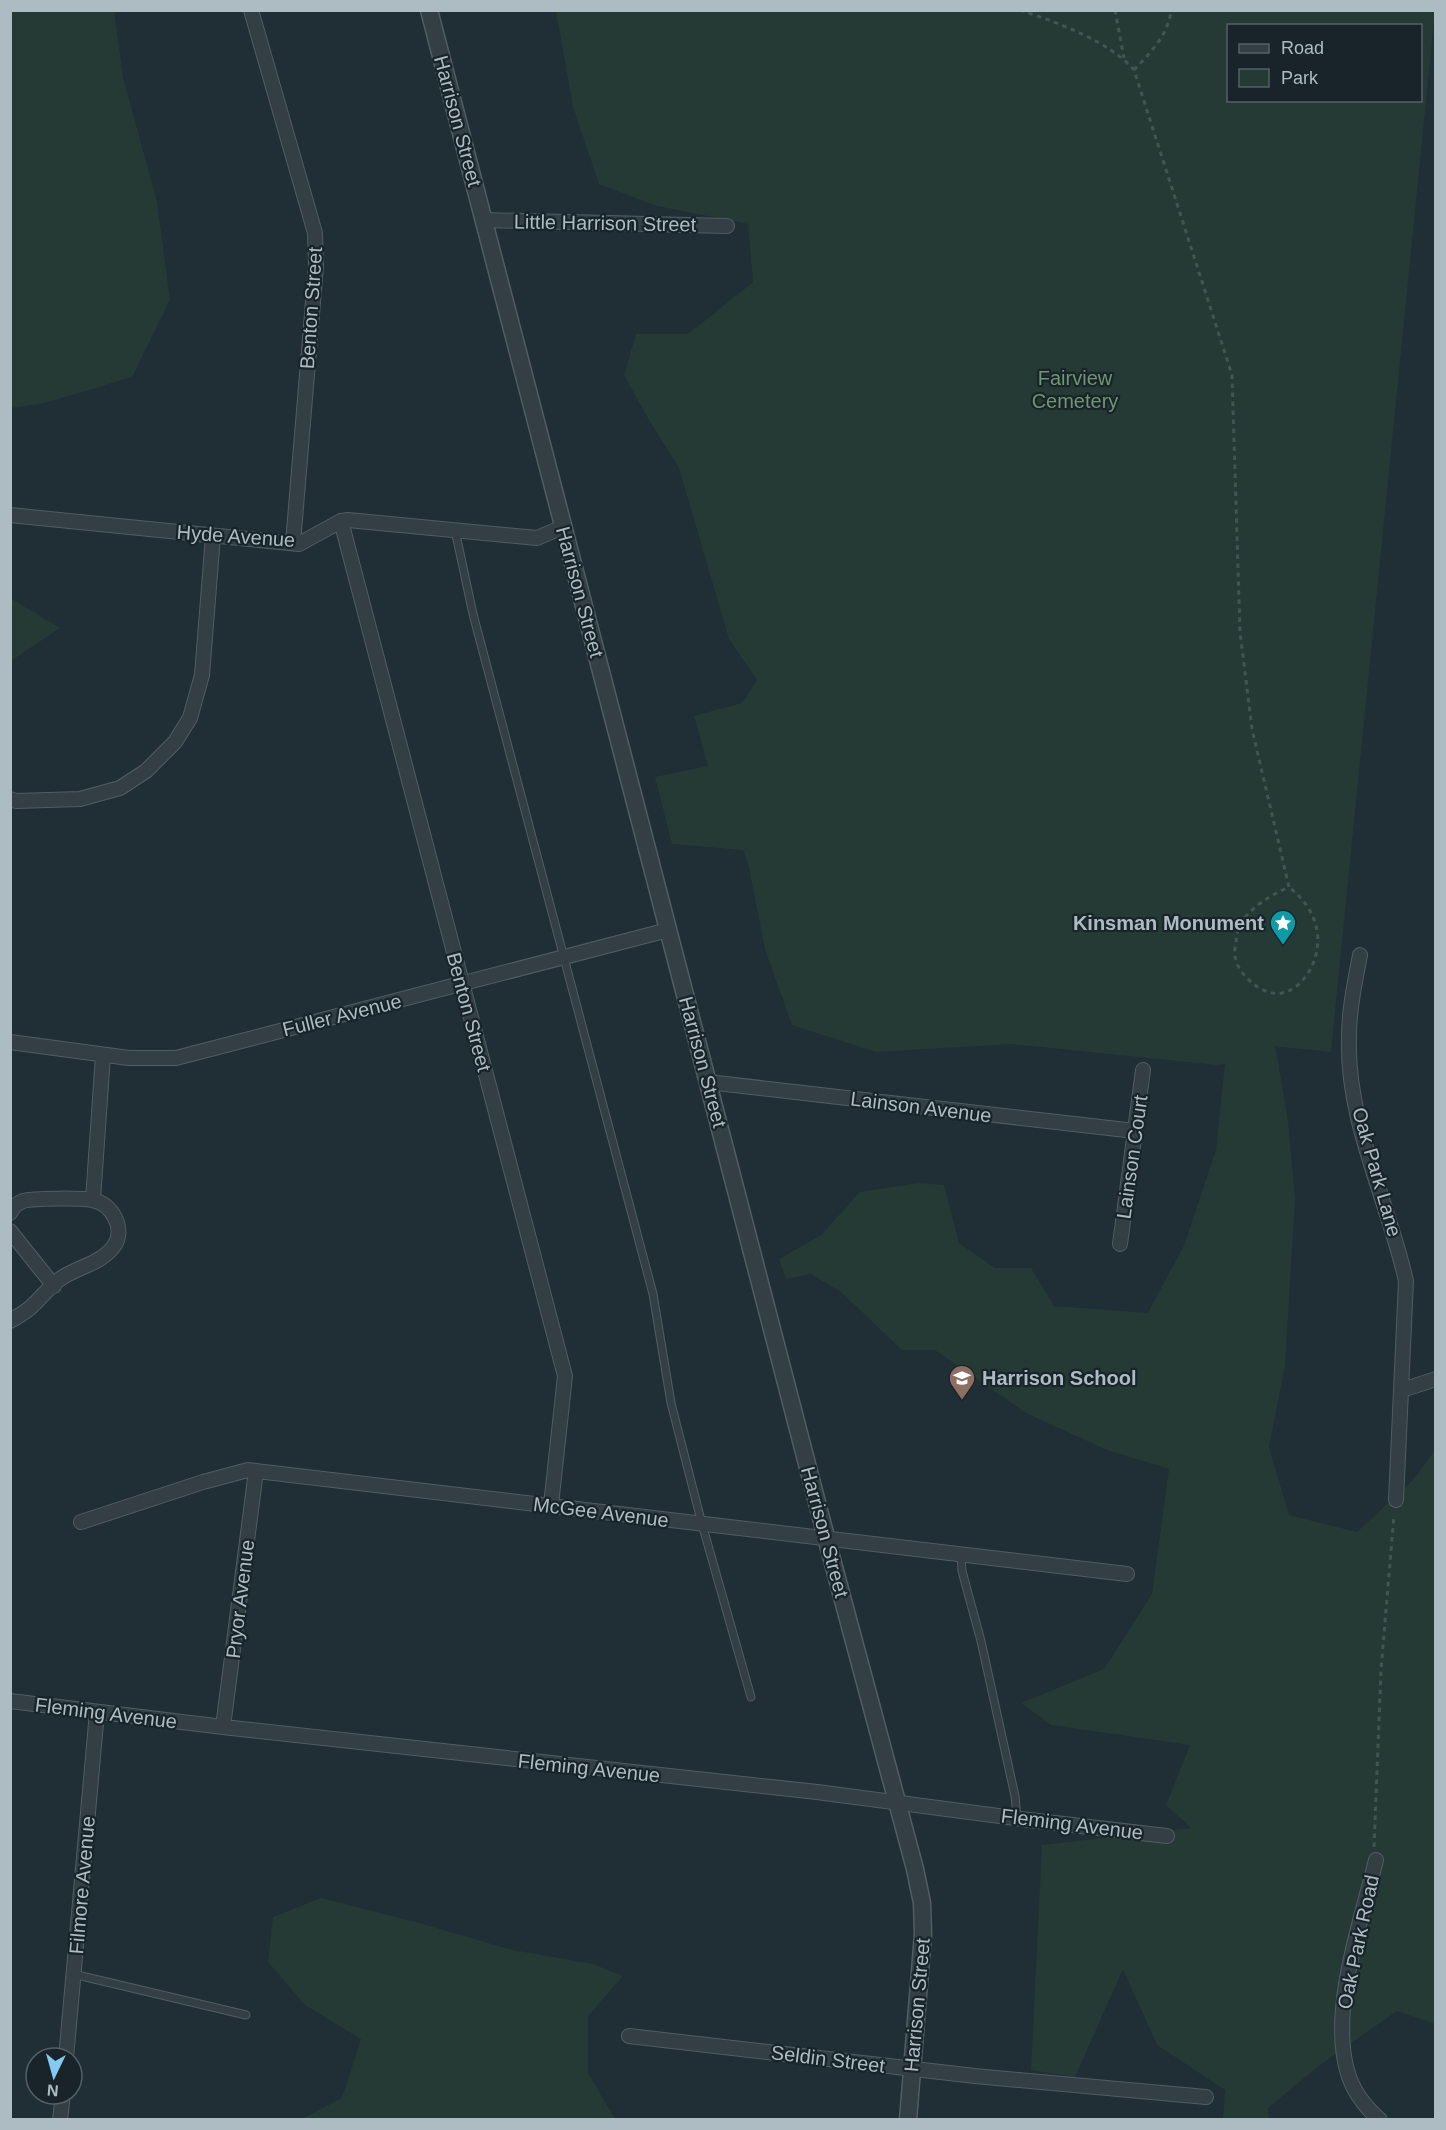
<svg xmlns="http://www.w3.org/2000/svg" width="1446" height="2130" viewBox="0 0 1446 2130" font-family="Helvetica,sans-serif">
  <rect width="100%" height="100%" fill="#202e35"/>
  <path fill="#253a35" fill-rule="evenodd" d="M11 10 114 11 123 77 157 202 170 300 132 377 45 403 11 408Z
    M556 11H1435L1331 1052 1273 1046 1276 1050 1288 1121 1295 1199 1285 1366 1269 1447 1289 1515 1357 1532 1413 1480 1435 1450V2024L1397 2011 1320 2065 1268 2108 1269 2119H1223L1225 2090 1157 2045 1123 1969 1075 2077 1031 2070 1042 1845 1191 1828 1166 1805 1190 1745 1051 1725 1021 1703 1104 1669 1152 1594 1169 1469 1107 1450 1026 1413 935 1350H902L840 1291 810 1274 786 1279 779 1259 821 1235 860 1192 918 1183 944 1185 959 1243 995 1268H1031L1054 1306 1148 1313 1185 1243 1216 1150 1225 1064 1217 1065 1011 1044 876 1052 792 1025 765 949 748 863 743 850 672 844 655 777 708 766 694 716 742 703 757 680 729 639 679 468 646 415 624 375 636 334H688L753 282 748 224 657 206 599 184 573 107ZM1228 26H1420V100H1228Z
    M10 598 60 628 11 661H10Z
    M321 1898 419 1923 513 1950 593 1964 623 1976 588 2016V2073L615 2119H302L342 2098 361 2039 305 2005 268 1962 273 1917Z"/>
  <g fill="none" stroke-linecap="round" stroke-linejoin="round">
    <g stroke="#515d63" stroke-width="9">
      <path id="service" d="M455 530 473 614 653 1294 671 1403 702 1524 751 1697
        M961 1554 962 1571 981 1641 1015 1796 1017 1818
        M73 1974 246 2015"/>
    </g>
    <g stroke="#515d63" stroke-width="16">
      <path id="minor" d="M251 10 315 233 316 266 293 543
        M484 220 727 226
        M10 515 299 544 341 521 348 520 537 538 563 527
        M341 521 565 1376 551 1505
        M10 799 16 801 80 799 120 788 146 771 175 742 190 718 202 675 213 536
        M1360 955C1355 982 1349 1009 1349 1037 1346 1121 1388 1200 1406 1281L1396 1500
        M10 1042 129 1058H176L668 930
        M708 1082 1135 1131
        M93 1200 103 1055
        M10 1213C13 1207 17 1203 23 1201 33 1198 82 1198 92 1200 112 1203 126 1229 114 1246 101 1264 77 1267 60 1279 49 1287 40 1299 30 1308 24 1313 17 1317 10 1321
        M10 1231 54 1286
        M1120 1244 1143 1070
        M1402 1390 1436 1379
        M81 1522 203 1482 248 1470 1127 1574
        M10 1701 223 1727 817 1792 1029 1820 1167 1836
        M223 1727 256 1471
        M1376 1860C1361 1922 1330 2008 1347 2070 1352 2090 1364 2106 1380 2120
        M629 2036 975 2076 1206 2097
        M66 2058 97 1712
        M60 2120 63 2094"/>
    </g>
    <g stroke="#515d63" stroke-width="19">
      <path id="tertiary" d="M429 10 826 1537 915 1869 922 1903 923 1934 908 2120"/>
    </g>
    <path stroke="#415552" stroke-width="3" stroke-dasharray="4.5 4.5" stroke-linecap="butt" d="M1020 10C1056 22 1109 41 1134 70L1232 375 1240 632 1252 729 1289 887C1274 894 1259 902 1247 915 1240 923 1236 932 1236 943 1235 947 1234 953 1235 957 1238 975 1263 997 1282 993 1301 989 1314 968 1317 950 1321 924 1309 903 1289 887
      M1115 10 1124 58
      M1134 70C1150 53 1169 34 1171 10
      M1374 1847 1381 1670 1394 1515"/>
    <use href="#service" stroke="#333f45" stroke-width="7"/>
    <use href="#minor" stroke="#333f45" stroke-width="14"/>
    <use href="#tertiary" stroke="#333f45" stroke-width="16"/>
  </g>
  <defs>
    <g id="sight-pin" transform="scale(1.35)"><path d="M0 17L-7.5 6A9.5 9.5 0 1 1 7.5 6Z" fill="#0f9aa8" stroke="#19242a"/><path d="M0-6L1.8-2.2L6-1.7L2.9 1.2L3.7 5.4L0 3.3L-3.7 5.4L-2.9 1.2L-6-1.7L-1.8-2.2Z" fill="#fff"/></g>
    <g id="school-pin" transform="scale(1.35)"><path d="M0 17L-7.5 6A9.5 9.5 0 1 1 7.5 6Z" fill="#8d6e63" stroke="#19242a"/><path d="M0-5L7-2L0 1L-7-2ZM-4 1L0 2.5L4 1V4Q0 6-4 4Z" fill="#fff"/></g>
  </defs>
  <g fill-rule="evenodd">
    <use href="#sight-pin" x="1283" y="923"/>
    <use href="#school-pin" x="962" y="1378"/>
  </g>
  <g text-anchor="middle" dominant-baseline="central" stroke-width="4.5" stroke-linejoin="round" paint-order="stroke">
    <g font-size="20" fill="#adbbc2" stroke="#19242a">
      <text transform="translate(458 121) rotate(75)">Harrison Street</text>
      <text transform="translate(605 223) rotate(1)">Little Harrison Street</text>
      <text transform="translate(311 308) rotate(-86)">Benton Street</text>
      <text transform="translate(236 536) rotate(4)">Hyde Avenue</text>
      <text transform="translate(580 592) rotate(75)">Harrison Street</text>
      <text transform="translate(469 1012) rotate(75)">Benton Street</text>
      <text transform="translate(342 1015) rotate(-14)">Fuller Avenue</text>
      <text transform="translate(703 1062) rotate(75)">Harrison Street</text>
      <text transform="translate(921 1107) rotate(7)">Lainson Avenue</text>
      <text transform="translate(1132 1157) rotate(-82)">Lainson Court</text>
      <text transform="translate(1377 1172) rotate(74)">Oak Park Lane</text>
      <text transform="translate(601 1512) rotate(7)">McGee Avenue</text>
      <text transform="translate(825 1532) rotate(75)">Harrison Street</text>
      <text transform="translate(240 1599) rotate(-83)">Pryor Avenue</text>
      <text transform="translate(106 1713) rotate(7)">Fleming Avenue</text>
      <text transform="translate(589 1768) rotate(6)">Fleming Avenue</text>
      <text transform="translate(1072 1824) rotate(7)">Fleming Avenue</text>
      <text transform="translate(82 1885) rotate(-85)">Filmore Avenue</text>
      <text transform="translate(1358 1942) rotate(-78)">Oak Park Road</text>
      <text transform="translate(917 2005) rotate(-85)">Harrison Street</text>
      <text transform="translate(828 2059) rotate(7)">Seldin Street</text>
    </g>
    <g font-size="20" fill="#6f966f" stroke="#19242a">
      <text x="1075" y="378">Fairview<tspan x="1075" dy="23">Cemetery</tspan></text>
    </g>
    <g font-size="20" font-weight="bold" fill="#adbbc2" stroke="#19242a" text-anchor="end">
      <text x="1264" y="923">Kinsman Monument</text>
      <text x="982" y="1378" text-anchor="start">Harrison School</text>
    </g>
  </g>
  <rect width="1446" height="2130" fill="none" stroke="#adbbc2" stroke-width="24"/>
  <rect x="1227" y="24" width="195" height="78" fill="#19242a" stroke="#546067" stroke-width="1.5"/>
  <rect x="1239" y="44" width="30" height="9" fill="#333f45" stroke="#546067" stroke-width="1.5"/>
  <text x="1281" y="54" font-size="18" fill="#adbbc2">Road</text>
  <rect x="1239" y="69" width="30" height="18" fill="#253a35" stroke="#546067" stroke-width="1.5"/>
  <text x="1281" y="84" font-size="18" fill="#adbbc2">Park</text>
  <g transform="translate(54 2076) rotate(185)"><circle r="28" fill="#19242a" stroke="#546067" stroke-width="1.5"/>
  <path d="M0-4.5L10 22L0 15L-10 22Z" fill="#83c9f1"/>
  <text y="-9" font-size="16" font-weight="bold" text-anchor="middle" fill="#adbbc2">N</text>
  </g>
</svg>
